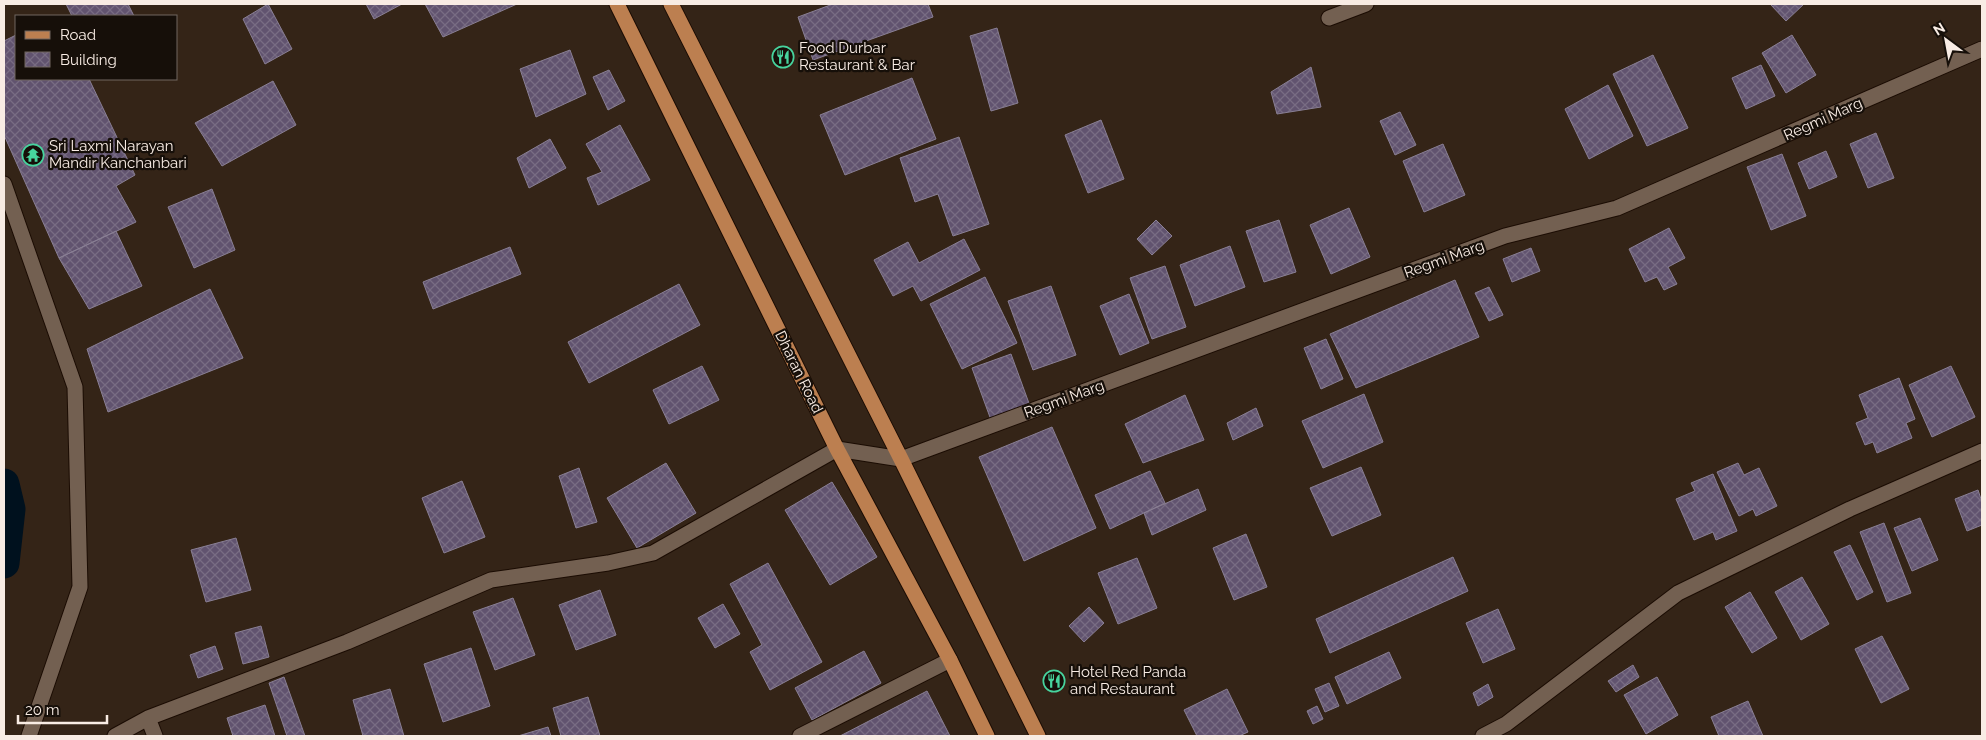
<svg xmlns="http://www.w3.org/2000/svg" width="1986" height="740" viewBox="0 0 1986 740" font-family="Raleway,sans-serif">
  <defs>
    <pattern id="building-cross-hatch" width="8" height="8" patternUnits="userSpaceOnUse" patternTransform="scale(1.25)"><rect width="8" height="8" fill="#61536f"/><path d="M0 0l8 8M0 8l8-8" fill="none" stroke="#786c83"/></pattern>
  </defs>
  <rect width="100%" height="100%" fill="#342417"/>
  <g fill="none" stroke-linecap="round" stroke-linejoin="round">
    <path stroke="#00111e" stroke-width="31" d="M4 484 10 509 4 563"/>
  </g>
  <path fill="url(#building-cross-hatch)" stroke="#897f94" d="M66 4H128L134 16H72Z
    M268 4 292 49 265 64 243 19Z
    M366 4H402L374 19Z
    M425 4H517L443 37Z
    M833 4H928L933 17 813 60 798 17Z
    M1772 4H1804L1786 21 1771 5Z
    M997 28 1018 103 991 111 970 36Z
    M16 35V79H89L135 175 116 186 136 222 59 258 4 135V41Z
    M1792 35 1816 75 1786 93 1762 53Z
    M570 50 586 94 536 117 520 69Z
    M1653 55 1688 128 1647 146 1613 74Z
    M1761 65 1775 96 1746 109 1732 78Z
    M1311 67 1321 107 1277 114 1271 92Z
    M609 70 625 101 608 110 593 77Z
    M912 78 936 139 845 175 820 115Z
    M273 81 296 125 222 166 195 123Z
    M1608 85 1633 136 1589 159 1565 109Z
    M1400 112 1416 145 1395 155 1380 121Z
    M1101 120 1124 179 1088 193 1065 135Z
    M620 125 650 180 598 205 587 178 602 172 586 144Z
    M1876 133 1894 178 1868 188 1850 144Z
    M959 137 989 224 953 236 938 194 915 202 900 158Z
    M550 139 566 168 529 188 517 158Z
    M1443 144 1465 195 1424 212 1403 161Z
    M1826 151 1837 177 1809 189 1798 163Z
    M1782 154 1806 216 1771 230 1747 167Z
    M212 189 235 250 194 268 168 207Z
    M1349 208 1370 257 1331 274 1310 225Z
    M1156 220 1172 236 1152 255 1137 239Z
    M1279 220 1296 272 1264 282 1246 231Z
    M1669 228 1685 258 1668 267 1677 284 1664 290 1657 277 1645 282 1629 249Z
    M116 231 142 286 89 309 59 258Z
    M964 239 980 270 921 301 913 286 893 296 874 260 908 242 919 263Z
    M1230 246 1245 287 1195 306 1180 265Z
    M510 247 521 274 433 309 423 282Z
    M1531 248 1540 271 1512 282 1503 259Z
    M1165 266 1186 327 1152 339 1130 278Z
    M985 277 1017 343 962 369 930 304Z
    M1455 280 1479 337 1356 388 1330 334Z
    M679 284 700 325 589 383 568 342Z
    M1051 286 1076 355 1033 370 1008 301Z
    M1489 287 1503 315 1489 321 1475 293Z
    M210 289 243 358 108 412 87 349Z
    M1129 294 1149 343 1120 355 1100 306Z
    M1326 339 1343 379 1321 389 1304 348Z
    M1011 354 1030 406 991 420 972 368Z
    M702 366 719 400 669 424 653 390Z
    M1951 366 1975 417 1932 437 1909 385Z
    M1899 378 1915 419 1906 423 1912 438 1877 453 1873 442 1865 445 1856 423 1868 418 1859 395Z
    M1364 394 1383 442 1323 468 1302 421Z
    M1185 395 1204 440 1143 463 1125 424Z
    M1256 408 1263 426 1233 440 1227 423Z
    M1052 427 1096 528 1024 561 979 457Z
    M666 463 696 513 637 548 607 498Z
    M1738 463 1744 475 1759 468 1777 506 1756 516 1753 509 1739 516 1717 472Z
    M1361 467 1381 515 1332 536 1310 488Z
    M579 468 597 522 576 528 559 476Z
    M1150 471 1165 503 1110 529 1095 495Z
    M1713 474 1737 531 1716 540 1713 532 1694 540 1676 499 1695 491 1691 483Z
    M462 481 485 537 444 553 422 498Z
    M832 482 877 557 830 585 785 510Z
    M1198 489 1206 510 1152 535 1144 513Z
    M1978 490 1982 502V525L1967 531 1955 499Z
    M1920 518 1938 560 1912 571 1894 528Z
    M1884 523 1911 593 1887 602 1860 532Z
    M1246 534 1267 587 1234 600 1213 548Z
    M236 538 251 590 206 602 191 550Z
    M1850 545 1873 592 1857 600 1834 552Z
    M1453 557 1468 591 1330 653 1316 619Z
    M1137 558 1157 608 1118 624 1098 573Z
    M768 563 822 662 770 690 750 652 762 645 730 584Z
    M1802 577 1829 624 1801 640 1775 592Z
    M600 590 616 635 576 650 559 605Z
    M1750 592 1777 638 1752 653 1725 607Z
    M513 598 535 655 495 670 473 612Z
    M723 604 740 634 715 648 698 618Z
    M1089 607 1104 623 1084 642 1069 626Z
    M1498 609 1515 649 1483 663 1466 623Z
    M261 626 269 657 243 664 235 633Z
    M1882 636 1909 689 1881 703 1855 649Z
    M215 646 223 669 198 678 190 655Z
    M471 648 490 706 443 722 424 664Z
    M864 651 881 683 812 720 795 688Z
    M1389 652 1401 678 1347 704 1335 677Z
    M1633 665 1639 677 1616 692 1608 681Z
    M284 677 305 736H287L269 683Z
    M1657 677 1678 715 1646 734 1624 695Z
    M1329 683 1339 706 1325 712 1315 689Z
    M1488 684 1493 697 1478 706 1473 693Z
    M390 689 404 736H363L353 700Z
    M1227 689 1248 732 1239 736H1197L1184 710Z
    M927 691 950 736H840Z
    M588 697 600 736H561L553 708Z
    M1748 701 1763 736H1719L1711 717Z
    M265 705 275 736H233L227 718Z
    M1317 706 1323 719 1313 724 1307 711Z
    M548 727 551 736H518Z"/>
  <g fill="none" stroke-linecap="round" stroke-linejoin="round">
    <g stroke="#1b0c03" stroke-width="17">
      <path id="street" d="M1329 18 1366 4
        M148 718 155 736
        M115 736 148 718 347 642 491 580 608 563 653 553 837 449 901 459 1505 236 1617 208 1982 49
        M800 736 950 660
        M1483 736 1506 724 1678 593 1850 509 1982 451"/>
    </g>
    <g stroke="#1b0c03" stroke-width="17">
      <path id="secondary" d="M4 184 75 387 80 587 29 736"/>
    </g>
    <g stroke="#1b0c03" stroke-width="17">
      <path id="primary" d="M617 4 837 449 950 660 987 736
        M671 4 901 459 1038 736"/>
    </g>
    <use href="#street" stroke="#736051" stroke-width="15"/>
    <use href="#secondary" stroke="#736051" stroke-width="15"/>
    <use href="#primary" stroke="#bc7f50" stroke-width="15"/>
  </g>
  <defs>
    <g id="restaurant-ring" transform="scale(1.125)"><circle r="9.5" fill="#160f09" stroke="#47d49e" stroke-width="1.5"/><path d="M-5-6h1v4h1v-4h1v4h1v-4h1v5L-1.5 .5V6h-2V.5L-5-1ZM5-6V6H3V1.5H1.5Q1.5-4 5-6Z" fill="#47d49e"/></g>
    <g id="temple-ring" transform="scale(1.125)"><circle r="9.5" fill="#160f09" stroke="#47d49e" stroke-width="1.5"/><path d="M0-6L5-2H3V0L6.5 2.5H4V6H1.5V3h-3V6H-4V2.5H-6.5L-3 0V-2H-5Z" fill="#47d49e"/></g>
  </defs>
  <g fill-rule="evenodd">
    <use href="#restaurant-ring" x="783" y="57"/>
    <use href="#temple-ring" x="33" y="155"/>
    <use href="#restaurant-ring" x="1054" y="681"/>
  </g>
  <g text-anchor="middle" dominant-baseline="central" stroke-width="4.5" stroke-linejoin="round" paint-order="stroke">
    <g font-size="15" fill="#f8ece4" stroke="#160f09" text-anchor="start">
      <text x="799" y="48">Food Durbar<tspan x="799" dy="17">Restaurant &amp; Bar</tspan></text>
      <text x="49" y="146">Sri Laxmi Narayan<tspan x="49" dy="17">Mandir Kanchanbari</tspan></text>
      <text x="1070" y="672">Hotel Red Panda<tspan x="1070" dy="17">and Restaurant</tspan></text>
    </g>
    <g font-size="15" fill="#f8ece4" stroke="#160f09">
      <text transform="translate(1823 119) rotate(-24)">Regmi Marg</text>
      <text transform="translate(1444 259) rotate(-20)">Regmi Marg</text>
      <text transform="translate(799 372) rotate(64)">Dharan Road</text>
      <text transform="translate(1064 399) rotate(-20)">Regmi Marg</text>
    </g>
  </g>
  <rect width="1986" height="740" fill="none" stroke="#f8ece4" stroke-width="10"/>
  <rect x="15" y="15" width="162" height="65" fill="#160f09" stroke="#706761"/>
  <rect x="25" y="31" width="25" height="8" fill="#bc7f50" stroke="#706761"/>
  <text x="60" y="40" font-size="15" fill="#f8ece4">Road</text>
  <rect x="25" y="52" width="25" height="15" fill="url(#building-cross-hatch)" stroke="#706761"/>
  <text x="60" y="65" font-size="15" fill="#f8ece4">Building</text>
  <g transform="translate(1946 40) rotate(328)" stroke="#160f09" stroke-width="4" paint-order="stroke">
  <path d="M0-4L9 19L0 12L-9 19Z" fill="#f8ece4"/>
  <text y="-8" font-size="14" font-weight="bold" text-anchor="middle" fill="#f8ece4">N</text>
  </g>
  <path d="M18 715v8h89v-8" fill="none" stroke="#f8ece4" stroke-width="2.5"/>
  <text x="25" y="715" font-size="15" fill="#f8ece4" stroke="#160f09" stroke-width="4" paint-order="stroke">20 m</text>
</svg>
